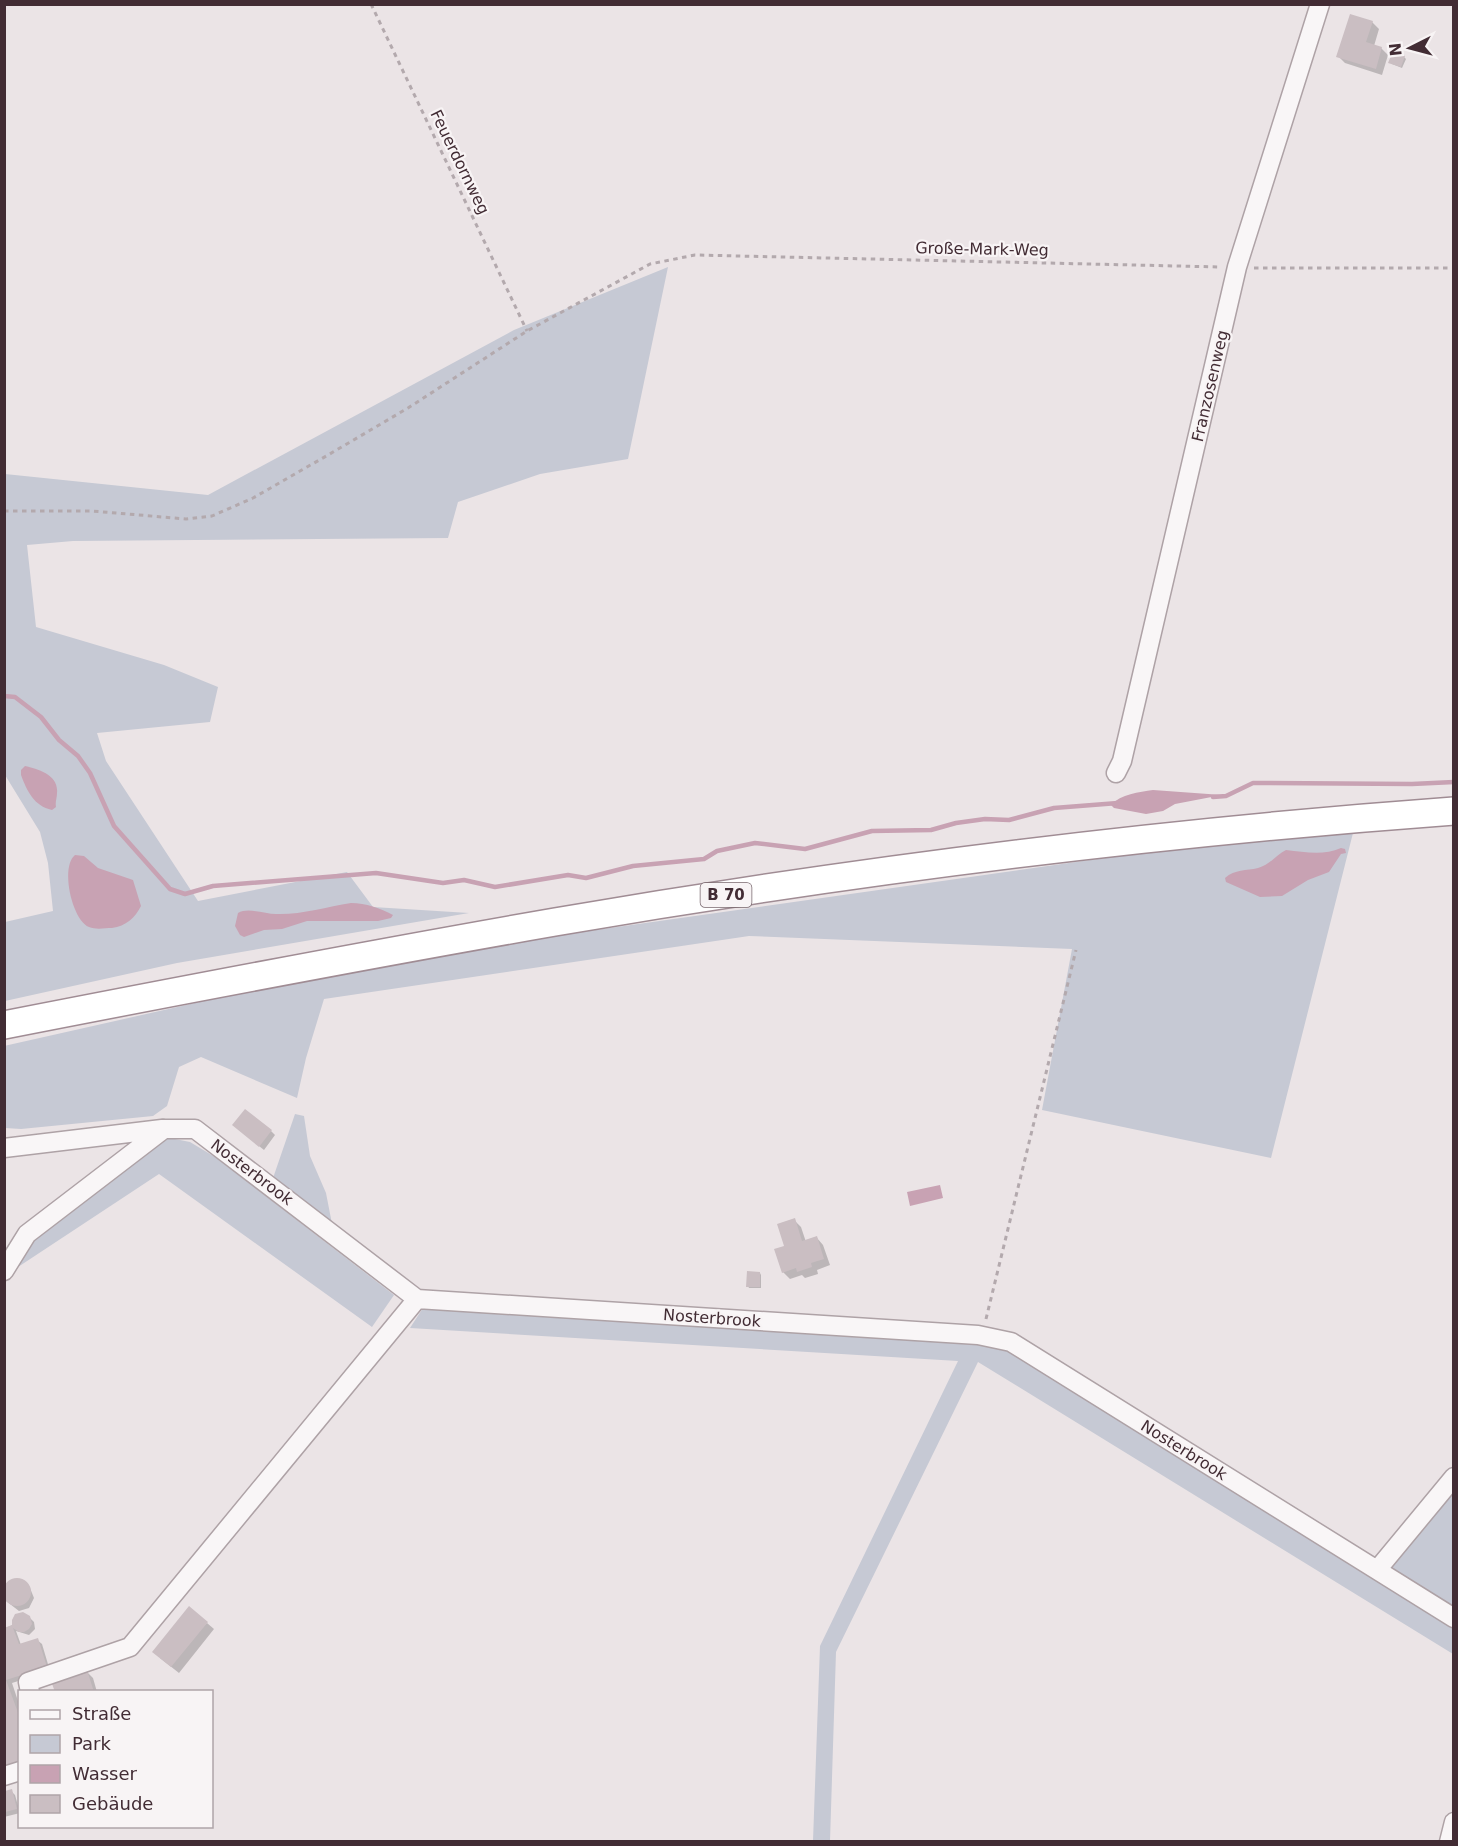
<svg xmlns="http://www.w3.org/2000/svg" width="1458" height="1846" viewBox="0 0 1458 1846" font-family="'DejaVu Sans',sans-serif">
  <rect width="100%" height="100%" fill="#ebe4e6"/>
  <path fill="#c6c9d4" d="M668 267 628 459 540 474 458 502 448 538 73 541 27 545 36 627 164 665 218 687 210 722 97 733 106 761 198 901 347 872 373 907 469 913 177 963 5 1001V922L53 911 48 863 40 832 5 775V474L208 495 514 330Z
    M1355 825 1271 1158 1042 1110 1072 949 749 936 324 999 306 1058 297 1098 201 1057 179 1067 167 1106 153 1116 21 1129 5 1128 4 1046 333 972 539 938 1090 860Z
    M295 1114 304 1116 310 1156 326 1193 333 1229 272 1181Z
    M170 1138 190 1142 215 1157 394 1295 372 1327 159 1174 18 1267 29 1244 153 1140Z
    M423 1308 976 1342 1004 1347 1453 1628V1654L978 1362 836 1652 830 1841H813L820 1646 958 1361 410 1328Z
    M1453 1488V1609L1389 1569Z"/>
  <path fill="#c8a2b3" d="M25 766C38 769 59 775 57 793 57 798 55 802 56 807L52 810C34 806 27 791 21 775V770Z
    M1153 790 1222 795 1175 804 1163 811 1146 814 1114 808 1111 805C1121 794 1139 792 1153 790Z
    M1341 848 1345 849 1346 853 1341 854 1329 872 1308 880 1282 896 1260 897 1226 882 1225 878C1235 869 1246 871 1258 868 1270 865 1276 855 1286 850 1305 852 1323 856 1341 848Z
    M75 855 84 856 98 868 133 880 141 906C135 918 126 926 112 928 105 928 96 930 89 927 72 920 60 867 75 855Z
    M351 903C366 903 380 908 393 915L391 918 378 921H307L282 929 264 930 244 937 240 935 235 926 238 913C248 907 265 914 276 914 300 915 326 907 351 903Z
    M940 1185 943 1198 910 1206 907 1192Z"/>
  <path fill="#0003" d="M1372 22 1379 29 1374 46 1381 48 1388 55 1382 75 1345 63 1338 56Z
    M1404 57 1406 59 1402 68 1392 64Z
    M238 1129 271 1131 275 1135 264 1150Z
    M794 1220 801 1227 806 1242 817 1238 823 1245 830 1265 817 1270 818 1274 805 1278 802 1275 790 1279 783 1272 786 1246Z
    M760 1273 761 1275V1288H749L748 1286Z
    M17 1579 30 1588 34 1598 29 1608 19 1611 6 1601 4 1596V1588L8 1582Z
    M29 1617 34 1622 35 1629 29 1635 16 1631 21 1645 37 1640 42 1644 50 1671 12 1683 20 1707V1773L7 1768 4 1761V1629Z
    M207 1623 214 1629 179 1673 160 1658Z
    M87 1672 93 1678 97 1692H56Z
    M11 1791 15 1795 20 1813 4 1817V1793Z"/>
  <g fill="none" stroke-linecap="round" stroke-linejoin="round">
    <path stroke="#c8a2b3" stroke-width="4.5" d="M4 696 15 697 41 717 59 740 78 756 90 773 114 826 170 889 185 894 213 886 376 873 443 883 464 880 495 887 568 875 586 878 633 866 704 859 717 851 755 843 805 849 872 831 931 830 956 823 985 819 1009 820 1054 808 1118 803
      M1213 797 1226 796 1253 783 1412 784 1454 782"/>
  </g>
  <path fill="#cabec2" d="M1350 14 1373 21 1366 42 1382 47 1376 69 1336 57Z
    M1393 51 1405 56 1401 67 1388 63Z
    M245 1109 272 1130 259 1147 232 1125Z
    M795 1218 802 1241 817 1236 824 1259 811 1263 812 1267 797 1272 796 1268 782 1273 774 1249 784 1246 777 1224Z
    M747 1271 760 1272V1287H746Z
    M3 1592a14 14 0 1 1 28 0a14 14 0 1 1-28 0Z
    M189 1606 208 1622 171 1667 152 1652Z
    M23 1612 30 1616 32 1624 29 1629 24 1632H19L13 1628 19 1644 38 1638 47 1667 6 1680 20 1718V1765L5 1769 4 1628 12 1625V1620L15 1614Z
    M87 1670 94 1692H55L51 1681Z
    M12 1789 17 1809 5 1812V1791Z"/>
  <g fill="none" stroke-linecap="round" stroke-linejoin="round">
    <g stroke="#aea2a6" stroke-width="21">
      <path id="minor" d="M1116 773 1122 761 1237 267 1320 4
        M4 1148 162 1129
        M4 1271 27 1234 164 1129H195L417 1299 978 1335 1011 1342 1454 1618
        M1377 1570 1454 1477
        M30 1692 28 1682 130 1647 417 1299
        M4 1776 20 1771
        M1449 1842 1454 1822"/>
    </g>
    <g stroke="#a08c94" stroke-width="30">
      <path id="highway" d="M4 1025C188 989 371 954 555 922 852 871 1153 833 1454 811"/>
    </g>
    <path stroke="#b3a9ad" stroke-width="3" stroke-dasharray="4.5 4.5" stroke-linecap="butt" d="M371 4 527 331
      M1254 268H1454
      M4 511H92L186 519 212 516 253 498 328 455 408 408 527 331 650 264 695 255 1221 267
      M986 1319 1076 950"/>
    <use href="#minor" stroke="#f9f6f7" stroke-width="18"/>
    <use href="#highway" stroke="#fff" stroke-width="27"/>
  </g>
  <g text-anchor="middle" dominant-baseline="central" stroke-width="4.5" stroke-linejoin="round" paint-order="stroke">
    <rect fill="#f8f4f5" stroke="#79686e" stroke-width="1.5" x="700.5" y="883" width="51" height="24" rx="4.5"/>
    <g font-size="15" font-weight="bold" fill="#422c34">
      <text x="726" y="895">B 70</text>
    </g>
    <g font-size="16" fill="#422c34" stroke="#f8f4f5">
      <text transform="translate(460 162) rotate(64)">Feuerdornweg</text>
      <text transform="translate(982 249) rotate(1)">Große-Mark-Weg</text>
      <text transform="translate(1210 386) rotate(-77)">Franzosenweg</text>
      <text transform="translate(252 1172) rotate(37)">Nosterbrook</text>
      <text transform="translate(712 1318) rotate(4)">Nosterbrook</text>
      <text transform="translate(1184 1450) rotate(32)">Nosterbrook</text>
    </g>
  </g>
  <rect width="1458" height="1846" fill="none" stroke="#422c34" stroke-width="12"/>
  <rect x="18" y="1690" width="195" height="138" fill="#f8f4f5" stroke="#afa4a8" stroke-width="1.5"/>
  <rect x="30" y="1710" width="30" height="9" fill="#f9f6f7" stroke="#afa4a8" stroke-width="1.5"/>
  <text x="72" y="1720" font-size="18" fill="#422c34">Straße</text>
  <rect x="30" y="1735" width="30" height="18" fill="#c6c9d4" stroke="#afa4a8" stroke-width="1.5"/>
  <text x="72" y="1750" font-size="18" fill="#422c34">Park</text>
  <rect x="30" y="1765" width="30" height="18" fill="#c8a2b3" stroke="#afa4a8" stroke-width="1.5"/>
  <text x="72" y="1780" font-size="18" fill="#422c34">Wasser</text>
  <rect x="30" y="1795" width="30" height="18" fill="#cabec2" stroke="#afa4a8" stroke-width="1.5"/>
  <text x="72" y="1810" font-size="18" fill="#422c34">Gebäude</text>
  <g transform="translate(1410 48) rotate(264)" stroke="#f8f4f5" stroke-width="4.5" paint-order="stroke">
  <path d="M0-4.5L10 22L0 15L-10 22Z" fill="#422c34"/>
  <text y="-9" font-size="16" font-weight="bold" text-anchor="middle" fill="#422c34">N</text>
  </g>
</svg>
